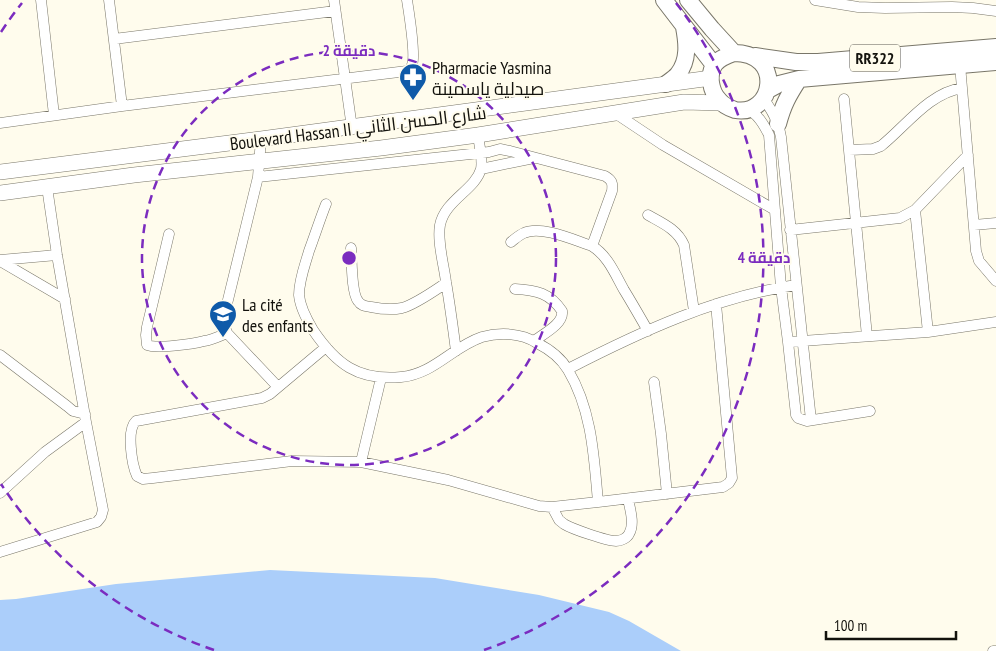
<svg xmlns="http://www.w3.org/2000/svg" width="996" height="651" viewBox="0 0 996 651" font-family="'PT Sans Narrow',Cairo,sans-serif">
  <rect width="100%" height="100%" fill="#fffced"/>
  <path fill="#abcefa" d="M270 570 435 578 539 595 609 612 629 621 681 651H0V600L16 599 116 584Z"/>
  <g fill="none" stroke-linecap="round" stroke-linejoin="round">
    <g stroke="#797669" stroke-width="11">
      <path id="street" d="M41 0 54 115
        M109 0 122 106
        M334 0 352 128
        M815 0 858 7 885 8 952 7 973 8 996 11
        M114 39 335 11
        M960 65 976 251 979 261 996 281
        M763 98C773 112 778 121 781 137L811 420
        M844 99 867 336
        M747 109C758 114 764 125 769 135L781 287 788 342 796 415 798 418 807 421 870 411
        M615 113 663 145 775 210
        M0 123 122 106 407 71C410 69 411 69 412 65 416 55 409 13 407 0
        M261 139 258 177 226 308 224 324 227 333 278 387
        M849 150 873 149 881 146C906 126 929 93 962 88
        M481 169 534 158
        M258 177 489 152 500 149 510 151 605 176C612 180 613 183 612 191L592 246
        M915 210 928 332
        M648 215C662 223 677 229 684 245L694 311
        M974 225 996 223
        M790 230 900 218 915 210 968 155
        M169 234 147 327 146 335 147 345C156 349 193 344 204 341 212 340 220 336 227 333
        M511 242C515 239 519 235 524 233 541 225 574 240 592 246 608 256 615 274 624 290 632 303 640 317 648 331
        M351 248C352 259 351 292 358 301 361 306 366 306 371 307 381 309 392 310 402 308 416 304 434 291 446 283
        M0 260 57 255
        M0 261 65 299
        M515 289C536 290 550 293 562 311 564 324 543 334 534 341
        M788 342 928 332 996 322
        M326 347 270 394 262 398 136 421C126 430 132 465 137 476L143 479 153 478 292 461 361 462 448 480 539 506 552 507 598 502C594 457 592 410 568 370 561 358 549 349 537 343 521 333 500 332 482 337 452 347 434 374 401 377 358 381 336 364 313 330 307 320 300 307 299 295 299 280 305 265 309 251 315 235 320 219 326 204
        M456 351C453 328 450 305 446 282 444 265 437 242 440 225 445 200 475 190 481 169 483 160 479 144 478 135
        M0 355 67 406 73 411 85 414
        M568 369C640 332 715 297 796 285
        M654 382 661 434 667 494
        M361 462 381 378
        M0 493 45 452 86 422
        M598 502 723 487 729 483 732 478 716 304
        M552 507 559 520 564 524C572 529 607 541 616 541 621 541 627 538 629 534 635 524 630 509 628 499
        M0 552 97 522 101 517 103 510 86 422 57 255 47 187
        M993 651H996"/>
    </g>
    <g stroke="#797669" stroke-width="16">
      <path id="secondary" d="M0 172 261 139 711 78
        M0 193 134 175 381 148 478 135 684 102 721 103"/>
    </g>
    <g stroke="#797669" stroke-width="18">
      <path id="primary" d="M664 0 714 65
        M688 0 712 29 734 53
        M734 53C785 53 774 117 735 110 729 108 723 105 719 100 711 92 707 74 715 64 719 59 728 55 734 53Z
        M755 56 796 62H818L996 47
        M666 84C670 81 675 78 678 74 689 60 687 43 684 27
        M768 90 779 84 799 79 996 62
        M778 124C783 105 788 96 799 79"/>
    </g>
    <use href="#street" stroke="#fff" stroke-width="10"/>
    <use href="#secondary" stroke="#fff" stroke-width="15"/>
    <use href="#primary" stroke="#fff" stroke-width="16"/>
  </g>
  <g fill="none" stroke="#7b2cbf" stroke-width="2.5" stroke-dasharray="9 6">
    <circle cx="349" cy="258" r="207"/>
    <path d="M214 650A415 415 0 0 1 1 484M1 32A415 415 0 0 1 22 3M676 3A415 415 0 0 1 484 650"/>
  </g>
  <defs>
    <g id="pharmacy-pin" transform="scale(1.4375)"><path d="M0 17L-7.5 6A9.5 9.5 0 1 1 7.5 6Z" fill="#0f5aa9" stroke="#fffced"/><path d="M-2-6h4v4h4v4h-4v4h-4v-4h-4v-4h4Z" fill="#fff"/></g>
    <g id="school-pin" transform="scale(1.4375)"><path d="M0 17L-7.5 6A9.5 9.5 0 1 1 7.5 6Z" fill="#0f5aa9" stroke="#fffced"/><path d="M0-5L7-2L0 1L-7-2ZM-4 1L0 2.5L4 1V4Q0 6-4 4Z" fill="#fff"/></g>
  </defs>
  <g fill-rule="evenodd">
    <use href="#pharmacy-pin" x="413" y="77"/>
    <use href="#school-pin" x="223" y="314"/>
  </g>
  <g text-anchor="middle" dominant-baseline="central" stroke-width="4" stroke-linejoin="round" paint-order="stroke">
    <rect fill="#fffced" stroke="#5a5850" stroke-width="1" x="850" y="44.5" width="50" height="27" rx="4"/>
    <g font-size="16" font-weight="bold" fill="#13120d">
      <text x="875" y="58">RR322</text>
    </g>
    <g font-size="18" fill="#13120d" stroke="#fffced" text-anchor="start">
      <text x="432" y="67">Pharmacie Yasmina<tspan x="432" dy="21">صيدلية ياسمينة</tspan></text>
      <text x="242" y="304">La cité<tspan x="242" dy="21">des enfants</tspan></text>
    </g>
    <g font-size="18" fill="#13120d" stroke="#fffced">
      <text transform="translate(358 128) rotate(-7)">Boulevard Hassan II شارع الحسن الثاني</text>
    </g>
  </g>
  <circle cx="349" cy="258" r="8" fill="#7b2cbf" stroke="#fffced" stroke-width="2.5"/>
  <g font-size="15" text-anchor="middle" font-weight="bold" fill="#7b2cbf" stroke="#fffced" stroke-width="4" stroke-linejoin="round" paint-order="stroke">
    <text x="349" y="56">2 دقيقة</text>
    <text x="764" y="263">4 دقيقة</text>
  </g>
  <path d="M826 631v8h130v-8" fill="none" stroke="#13120d" stroke-width="2.5"/>
  <text x="834" y="631" font-size="15" fill="#13120d" stroke="#fffced" stroke-width="4" paint-order="stroke">100 m</text>
</svg>
